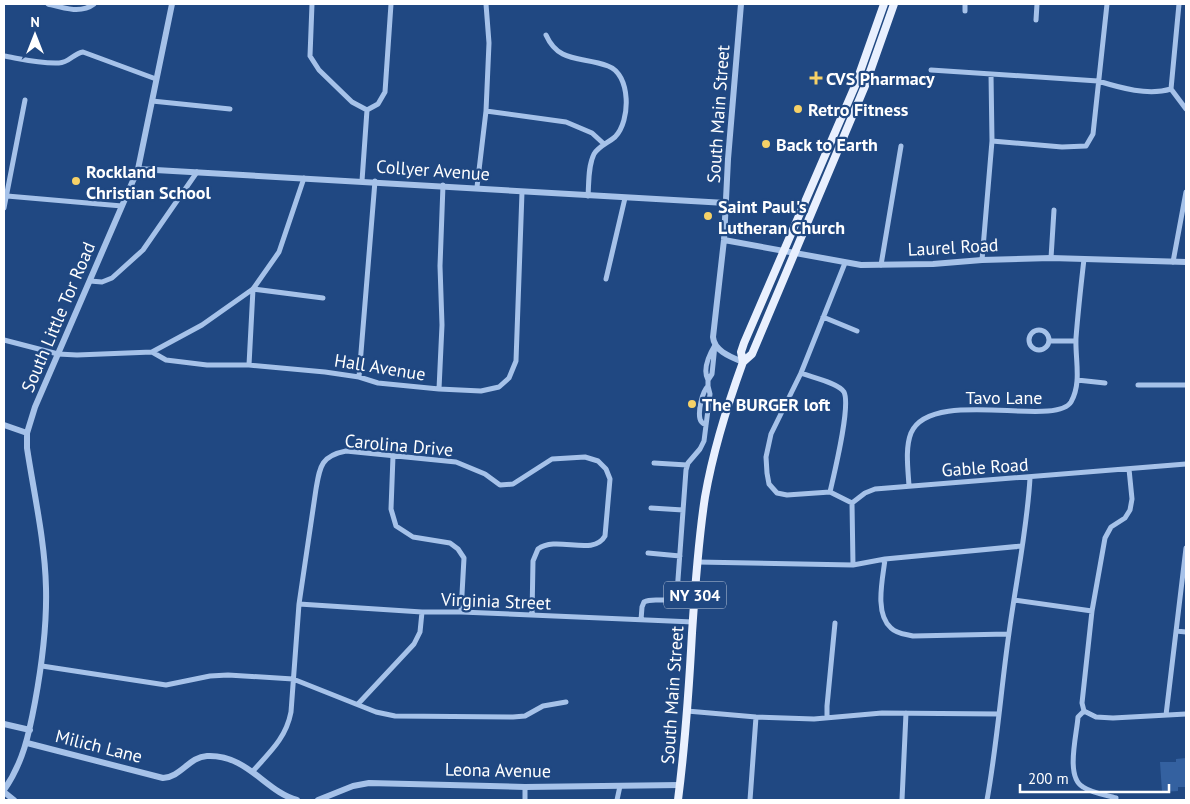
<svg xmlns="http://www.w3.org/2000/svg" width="1190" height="804" viewBox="0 0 1190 804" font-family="'PT Sans',sans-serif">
  <rect width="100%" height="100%" fill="#204882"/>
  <path fill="#3461a0" d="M1186 758V787H1178V791L1162 792 1160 762H1176V759Z"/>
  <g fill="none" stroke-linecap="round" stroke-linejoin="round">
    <path stroke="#a6c2e9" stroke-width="5" d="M48 4C63 8 81 14 94 4
      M312 4 310 56 319 70 352 102 367 110
      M1179 4 1171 89 1186 109
      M965 11V4
      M1036 20 1037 4
      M546 35C559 64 582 56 608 66 631 74 631 121 615 137 608 143 599 146 594 154 588 166 589 182 588 196
      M4 56C21 59 41 64 59 63 69 63 74 53 83 52L156 79
      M931 70 1098 81C1121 88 1148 96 1171 89
      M152 101 230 109
      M367 110 378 104 385 92 391 4
      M486 111 566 122 592 133 604 144
      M992 141 1062 147 1086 146 1093 134 1107 4
      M362 181 367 110
      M477 187 486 111 489 43 486 4
      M7 196 122 206
      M4 208 25 100
      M1051 258 1054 210
      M982 260 992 141 991 74
      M1173 262 1186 192
      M845 263 801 373 771 434 766 457 767 473 769 484 777 493 787 495 830 492 852 503
      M881 265 901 146
      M606 279 625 198
      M90 281 102 282 112 278 143 250 197 172
      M823 317 857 331
      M1029 340a10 10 0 1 1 20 0a10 10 0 1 1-20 0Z
      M4 340 58 354 77 355 152 352 166 360 207 365H249L325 372 359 377 378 383 439 389 481 391 499 387 509 378 516 361 522 192
      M1049 341H1076
      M152 352 202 325 253 289 279 252 304 178
      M249 365 253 289 323 298
      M801 373C811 377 839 383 844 392 851 406 834 474 830 492
      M359 377 375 181
      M708 380C702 369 709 355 715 345
      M1077 380 1105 383
      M1138 385H1186
      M439 389 442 325 440 266 443 185
      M706 425C704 424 701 423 700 419 698 411 702 392 708 386
      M393 456 391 509 396 526 413 537 450 543 458 549 464 558 461 612
      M654 463 687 465
      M909 486C908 469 905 448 911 433 931 387 1055 428 1071 402 1082 383 1075 359 1076 338 1078 312 1081 285 1084 259
      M852 503 865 493 875 489 1186 464
      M852 503 853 565
      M651 508 683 510
      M648 553 680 556
      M885 559C883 578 874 613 891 628 897 634 905 634 913 636L1008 634
      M697 562 853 565 885 559 1022 546
      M1014 600 1092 611
      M299 604 422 612H461L693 622
      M641 620 642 607 644 602C655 596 671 606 677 593L686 470 688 463 700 449 704 441 710 394 708 386V380L712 374 715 345
      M1176 631 1186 632
      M42 666 166 685 210 676 228 675 293 679 376 712 395 716 513 717 525 716 543 706 566 702
      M358 704 414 644 420 632 422 612
      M687 711 756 717 814 719 882 713 999 714
      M1084 711 1082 703 1092 611 1105 538 1111 527 1125 518 1130 510 1132 499 1129 469
      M1084 711 1078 717C1077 734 1065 777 1083 787 1092 793 1106 795 1116 798
      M1084 711 1096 717 1113 718 1186 714
      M1166 715 1186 548
      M827 718V706L835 623
      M253 771C270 752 286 738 291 712L299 604 316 489C320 466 321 456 346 451L456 462 485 474 500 485 513 484 552 459 585 457 598 461 606 469 610 479 605 536C593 557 557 535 538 549L533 561 532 615
      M525 800V787
      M617 800 620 786
      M750 800 756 717
      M902 800 906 713
      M987 800C997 745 1001 689 1009 633 1016 581 1027 530 1030 478"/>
    <path stroke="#a6c2e9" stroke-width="6" d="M741 4 728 159 724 240 713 337C714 351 731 357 743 362
      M138 169 726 203
      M724 240 861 265 933 264 982 260 1051 258 1186 262
      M4 425 27 433
      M4 724 30 730
      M27 743 163 778C181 777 189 757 207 756 247 754 266 792 297 800
      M4 790C23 763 29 734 35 702 42 664 47 626 46 588 45 541 34 494 27 448V433L35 407 138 169 172 4
      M4 792 14 800
      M318 800 353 786 369 783 525 787 680 785"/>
    <path stroke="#e9f0fe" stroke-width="8" d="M743 362 752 354 865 86 894 4
      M743 362 741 352 744 343 855 86 884 4
      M678 800C685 745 689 689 692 633 695 588 698 542 705 497 713 451 727 406 743 362"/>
  </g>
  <g fill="#f6d167" stroke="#204882" stroke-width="2">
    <path d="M813.5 70.5h5v5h5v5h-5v5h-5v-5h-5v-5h5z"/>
    <circle cx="798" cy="109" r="5"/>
    <circle cx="766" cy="144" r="5"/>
    <circle cx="76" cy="181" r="5"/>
    <circle cx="708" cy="216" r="5"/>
    <circle cx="692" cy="404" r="5"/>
  </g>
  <g text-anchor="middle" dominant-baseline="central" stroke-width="4.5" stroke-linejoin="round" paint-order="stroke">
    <rect fill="#204882" stroke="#bcc8da" stroke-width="1" x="664" y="581.5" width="62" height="27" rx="4"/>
    <g font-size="16" font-weight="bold" fill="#fff">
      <text x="695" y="595">NY 304</text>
    </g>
    <g font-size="18" font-weight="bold" fill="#fff" stroke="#204882" text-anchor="start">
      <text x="826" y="78">CVS Pharmacy</text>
      <text x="808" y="109">Retro Fitness</text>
      <text x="776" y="144">Back to Earth</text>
      <text x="86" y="171">Rockland<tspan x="86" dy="21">Christian School</tspan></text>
      <text x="718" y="206">Saint Paul's<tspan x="718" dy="21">Lutheran Church</tspan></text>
      <text x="702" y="404">The BURGER loft</text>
    </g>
    <g font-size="18" fill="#fff" stroke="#204882">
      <text transform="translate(718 114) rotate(-86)">South Main Street</text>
      <text transform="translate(433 170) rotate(4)">Collyer Avenue</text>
      <text transform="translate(953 247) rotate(-3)">Laurel Road</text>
      <text transform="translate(58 317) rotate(-67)">South Little Tor Road</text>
      <text transform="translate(380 367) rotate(9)">Hall Avenue</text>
      <text x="1004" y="397">Tavo Lane</text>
      <text transform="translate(399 445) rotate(5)">Carolina Drive</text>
      <text transform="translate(985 467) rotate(-4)">Gable Road</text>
      <text transform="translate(496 601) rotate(2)">Virginia Street</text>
      <text transform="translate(672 695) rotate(-86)">South Main Street</text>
      <text transform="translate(99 746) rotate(14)">Milich Lane</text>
      <text transform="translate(498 770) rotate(1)">Leona Avenue</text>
    </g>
  </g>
  <rect width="1190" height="804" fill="none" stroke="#ffffff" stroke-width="10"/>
  <g transform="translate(35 35)" stroke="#204882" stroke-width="4" paint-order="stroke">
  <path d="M0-4L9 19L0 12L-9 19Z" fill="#ffffff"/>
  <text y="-8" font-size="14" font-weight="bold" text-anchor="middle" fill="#ffffff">N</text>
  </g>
  <path d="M1020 784v8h149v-8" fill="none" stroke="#ffffff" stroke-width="2.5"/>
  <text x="1028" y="784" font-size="15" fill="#ffffff" stroke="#204882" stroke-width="4" paint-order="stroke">200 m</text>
</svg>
